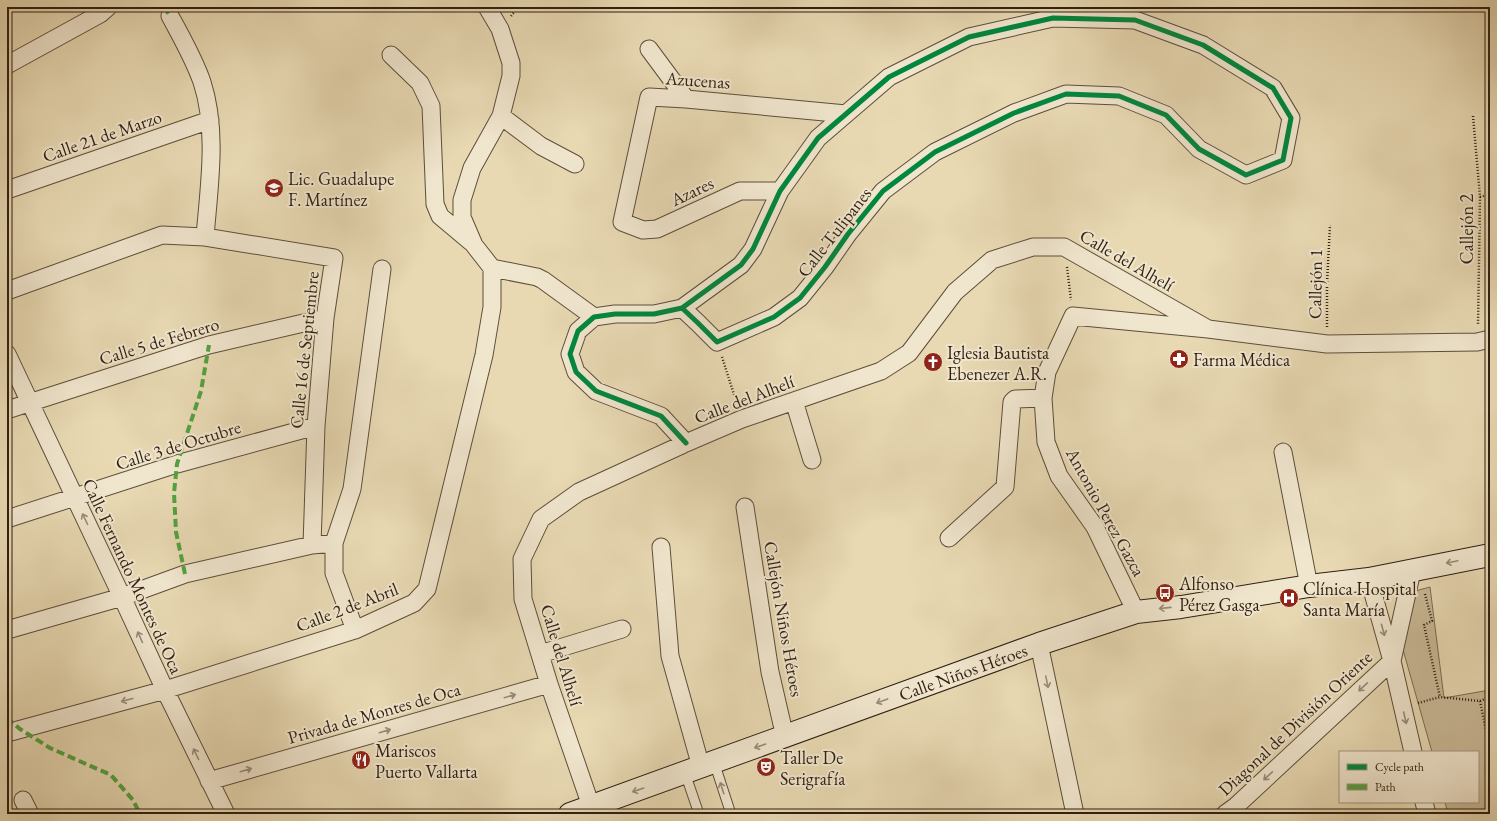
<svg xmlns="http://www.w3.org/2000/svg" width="1497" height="821" viewBox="0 0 1497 821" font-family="'EB Garamond',serif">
  <rect width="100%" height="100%" fill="#e8d9b3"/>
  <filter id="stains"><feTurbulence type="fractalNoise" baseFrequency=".005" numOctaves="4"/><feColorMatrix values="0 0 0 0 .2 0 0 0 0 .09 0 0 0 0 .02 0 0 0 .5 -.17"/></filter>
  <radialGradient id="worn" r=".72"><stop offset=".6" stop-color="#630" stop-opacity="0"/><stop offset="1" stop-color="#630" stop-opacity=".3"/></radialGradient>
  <path fill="#c9b997" stroke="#7c6c54" d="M1430 587 1444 698 1490 690V814H1448L1445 802H1478V752H1432L1400 639 1415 591Z"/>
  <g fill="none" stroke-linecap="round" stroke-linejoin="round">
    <g stroke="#5d4e3a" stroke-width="11">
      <path id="lane" d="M714 762 731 814
        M685 773 699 814"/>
    </g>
    <g stroke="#5d4e3a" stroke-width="19">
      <path id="street" d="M487 7 500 29 511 63V76L501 116 472 168 462 200V217L474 245 492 268
        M170 16C182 38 194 59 202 82 218 131 209 186 205 237
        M649 49 686 99
        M391 55 420 83 431 106 435 204 440 216 471 242
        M7 65 100 14 108 7
        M501 116 541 146 575 164
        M7 190 210 120
        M780 191H740L657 229 643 230 622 222 649 97 686 99 846 114
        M492 268 537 277 543 280 594 317
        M7 291 162 235 205 237 334 258 325 318 316 426 312 545
        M682 308 698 323 717 342 774 317 800 298 825 267 848 234 883 191 935 152 1014 113 1066 94 1119 96 1166 115 1199 149 1246 175 1283 160 1291 118 1273 88 1203 45 1135 20 1053 18 969 37 889 77 818 138 780 191 753 249 741 265 682 308 654 314H615L594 317 578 331 570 354 576 372 596 391 661 416 686 443
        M7 354 122 597 165 690 226 814
        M794 401 812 460
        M7 410 209 345 325 318
        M1283 452 1309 586
        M745 507 770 672 785 737
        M7 519 177 464 316 426
        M949 538 1005 487 1012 402 1015 399 1043 398
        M334 543 352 489 382 269
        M661 547 670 656 701 767
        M1412 571 1392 661 1413 752
        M1136 612 1095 527 1059 476 1046 442 1043 398 1047 372 1073 316 1208 329 1327 344 1477 342 1490 339
        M7 630 122 597 185 574 312 545 334 543V573L355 630
        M1039 644 1075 814
        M540 654 622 629
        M7 733 165 690 355 630 414 603 427 589 484 355 492 307V268
        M209 781 549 684
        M23 800 30 814
        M1424 802 1427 814
        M591 806 549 684 523 599 522 559 541 519 579 492 686 443 742 419 881 371 909 353 955 292 992 260 1033 247H1064L1208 329
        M1225 814 1236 806 1392 661 1369 579"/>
    </g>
    <g stroke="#2f1f11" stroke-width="24">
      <path id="secondary" d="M570 814 1039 644 1136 612 1181 607 1309 586 1369 579 1490 555"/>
    </g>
    <path stroke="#2f1f11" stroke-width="2.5" stroke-dasharray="1 2" stroke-linecap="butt" d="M511 16 518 7
      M1473 116 1480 197 1478 325
      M1480 197 1490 194
      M1067 267 1071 300
      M1327 327V284L1330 225
      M722 357 737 404
      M1425 594 1432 621 1424 625 1440 697
      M1480 701 1490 750
      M1418 703 1440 697 1480 701 1490 697"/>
    <use href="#lane" stroke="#f0e6ce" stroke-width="9"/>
    <use href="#street" stroke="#f0e6ce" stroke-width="17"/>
    <use href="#secondary" stroke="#f0e6ce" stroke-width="22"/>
    <path stroke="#52a23f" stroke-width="4" stroke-dasharray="8 4" stroke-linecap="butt" d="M164 7 170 16
      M185 574 176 532 174 493 177 464 201 391 209 345
      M7 718 20 729 50 748 111 775 133 800 140 814"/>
    <g stroke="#f0e6ce" stroke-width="8">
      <path id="cycleway" d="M682 308 698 323 717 342 774 317 800 298 825 267 848 234 883 191 935 152 1014 113 1066 94 1119 96 1166 115 1199 149 1246 175 1283 160 1291 118 1273 88 1203 45 1135 20 1053 18 969 37 889 77 818 138 780 191 753 249 741 265 682 308 654 314H615L594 317 578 331 570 354 576 372 596 391 661 416 686 443"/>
    </g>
    <use href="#cycleway" stroke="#00873e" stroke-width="5"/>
  </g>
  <defs><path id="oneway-shaft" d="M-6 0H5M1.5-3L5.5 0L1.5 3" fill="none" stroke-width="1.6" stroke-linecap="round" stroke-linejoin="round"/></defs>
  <g stroke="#998c79">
    <use href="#oneway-shaft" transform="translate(85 519) rotate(-116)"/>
    <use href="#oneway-shaft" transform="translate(1452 562) rotate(168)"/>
    <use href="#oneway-shaft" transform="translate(1165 608) rotate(174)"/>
    <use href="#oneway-shaft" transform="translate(1383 630) rotate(75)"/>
    <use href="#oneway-shaft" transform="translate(140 637) rotate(-114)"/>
    <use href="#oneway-shaft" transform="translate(1047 682) rotate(78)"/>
    <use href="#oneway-shaft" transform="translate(1363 687) rotate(137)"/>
    <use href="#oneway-shaft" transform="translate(510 696) rotate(-16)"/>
    <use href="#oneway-shaft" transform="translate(127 700) rotate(165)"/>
    <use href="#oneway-shaft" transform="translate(882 701) rotate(160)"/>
    <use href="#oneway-shaft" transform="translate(1405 718) rotate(77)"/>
    <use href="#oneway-shaft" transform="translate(385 731) rotate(-16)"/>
    <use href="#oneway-shaft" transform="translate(760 746) rotate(161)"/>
    <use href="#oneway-shaft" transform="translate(196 754) rotate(-116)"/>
    <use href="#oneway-shaft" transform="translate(246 770) rotate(-16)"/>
    <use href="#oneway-shaft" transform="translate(1268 776) rotate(137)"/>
    <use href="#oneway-shaft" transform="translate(722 788) rotate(-108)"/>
    <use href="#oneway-shaft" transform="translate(638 790) rotate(161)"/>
  </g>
  <defs>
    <g id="school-disc" transform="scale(1)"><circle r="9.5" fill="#8f2418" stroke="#f0e6ce"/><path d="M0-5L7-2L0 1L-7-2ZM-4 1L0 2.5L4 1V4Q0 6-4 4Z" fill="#fff"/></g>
    <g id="pharmacy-disc" transform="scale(1)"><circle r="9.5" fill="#8f2418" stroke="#f0e6ce"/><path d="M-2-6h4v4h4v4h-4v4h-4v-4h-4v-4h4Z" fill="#fff"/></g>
    <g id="church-disc" transform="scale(1)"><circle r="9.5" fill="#8f2418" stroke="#f0e6ce"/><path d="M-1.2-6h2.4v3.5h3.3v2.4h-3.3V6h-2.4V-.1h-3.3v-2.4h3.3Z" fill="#fff"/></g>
    <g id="bus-disc" transform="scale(1)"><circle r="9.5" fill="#8f2418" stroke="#f0e6ce"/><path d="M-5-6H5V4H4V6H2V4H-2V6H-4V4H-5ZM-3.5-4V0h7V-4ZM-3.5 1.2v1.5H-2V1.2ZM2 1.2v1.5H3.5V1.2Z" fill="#fff"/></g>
    <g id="hospital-disc" transform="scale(1)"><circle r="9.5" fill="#8f2418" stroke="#f0e6ce"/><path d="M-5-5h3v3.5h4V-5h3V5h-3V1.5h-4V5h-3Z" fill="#fff"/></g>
    <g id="restaurant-disc" transform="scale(1)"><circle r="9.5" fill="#8f2418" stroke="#f0e6ce"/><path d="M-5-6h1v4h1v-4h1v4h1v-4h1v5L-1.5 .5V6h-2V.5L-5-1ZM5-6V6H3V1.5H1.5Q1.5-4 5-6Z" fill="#fff"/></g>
    <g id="theatre-disc" transform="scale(1)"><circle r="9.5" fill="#8f2418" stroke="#f0e6ce"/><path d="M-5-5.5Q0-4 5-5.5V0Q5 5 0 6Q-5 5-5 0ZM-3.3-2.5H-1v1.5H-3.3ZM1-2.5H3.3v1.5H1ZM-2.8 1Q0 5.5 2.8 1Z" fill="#fff"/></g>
  </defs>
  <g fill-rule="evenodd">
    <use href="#school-disc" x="274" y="188"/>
    <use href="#pharmacy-disc" x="1179" y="359"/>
    <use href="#church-disc" x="933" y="362"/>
    <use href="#bus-disc" x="1165" y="593"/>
    <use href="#hospital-disc" x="1289" y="598"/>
    <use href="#restaurant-disc" x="361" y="760"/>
    <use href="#theatre-disc" x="766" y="767"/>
  </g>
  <g text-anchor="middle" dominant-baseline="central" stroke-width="4" stroke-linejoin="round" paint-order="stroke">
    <g font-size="18" fill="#2f1f11" stroke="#f0e6ce">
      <text transform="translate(698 80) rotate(4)">Azucenas</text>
      <text transform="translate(102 136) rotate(-19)">Calle 21 de Marzo</text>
      <text transform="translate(692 191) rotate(-25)">Azares</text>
      <text transform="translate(1466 229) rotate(-90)">Callejón 2</text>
      <text transform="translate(834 232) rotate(-52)">Calle Tulipanes</text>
      <text transform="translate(1127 260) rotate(30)">Calle del Alhelí</text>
      <text transform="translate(1315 284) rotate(-89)">Callejón 1</text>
      <text transform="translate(159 341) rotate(-17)">Calle 5 de Febrero</text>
      <text transform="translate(304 350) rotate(-84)">Calle 16 de Septiembre</text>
      <text transform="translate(744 399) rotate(-21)">Calle del Alhelí</text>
      <text transform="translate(178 445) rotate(-17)">Calle 3 de Octubre</text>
      <text transform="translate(1106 512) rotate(61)">Antonio Perez Gazca</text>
      <text transform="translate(133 576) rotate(65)">Calle Fernando Montes de Oca</text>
      <text transform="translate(347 607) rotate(-21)">Calle 2 de Abril</text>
      <text transform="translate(784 619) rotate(80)">Callejón Niños Héroes</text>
      <text transform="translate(562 655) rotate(73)">Calle del Alhelí</text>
      <text transform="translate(963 672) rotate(-20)">Calle Niños Héroes</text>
      <text transform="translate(374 713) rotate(-16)">Privada de Montes de Oca</text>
      <text transform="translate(1295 723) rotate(-43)">Diagonal de División Oriente</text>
    </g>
    <g font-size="18" fill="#2f1f11" stroke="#f0e6ce" text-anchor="start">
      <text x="288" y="178">Lic. Guadalupe<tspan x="288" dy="21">F. Martínez</tspan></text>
      <text x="947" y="352">Iglesia Bautista<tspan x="947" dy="21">Ebenezer A.R.</tspan></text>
      <text x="1193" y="359">Farma Médica</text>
      <text x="1179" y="583">Alfonso<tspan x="1179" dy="21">Pérez Gasga</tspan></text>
      <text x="1303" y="588">Clínica Hospital<tspan x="1303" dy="21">Santa María</tspan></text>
      <text x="375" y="750">Mariscos<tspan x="375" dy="21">Puerto Vallarta</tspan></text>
      <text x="780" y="757">Taller De<tspan x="780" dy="21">Serigrafía</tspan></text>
    </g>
  </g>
  <rect width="1497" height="821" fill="none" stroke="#e8d9b3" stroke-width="24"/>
  <rect x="8" y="8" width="1481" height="805" fill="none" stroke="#2f1f11" stroke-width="2"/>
  <rect x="12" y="12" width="1473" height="797" fill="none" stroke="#2f1f11"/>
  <rect x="1339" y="751" width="140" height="52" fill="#f0e6ce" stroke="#a39682"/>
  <rect x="1347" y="764" width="20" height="6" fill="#00873e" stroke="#a39682"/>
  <text x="1375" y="771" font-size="12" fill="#2f1f11">Cycle path</text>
  <rect x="1347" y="784" width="20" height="6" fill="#52a23f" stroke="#a39682"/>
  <text x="1375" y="791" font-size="12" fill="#2f1f11">Path</text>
  <rect width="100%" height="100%" filter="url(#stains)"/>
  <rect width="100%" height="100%" fill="url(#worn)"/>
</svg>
